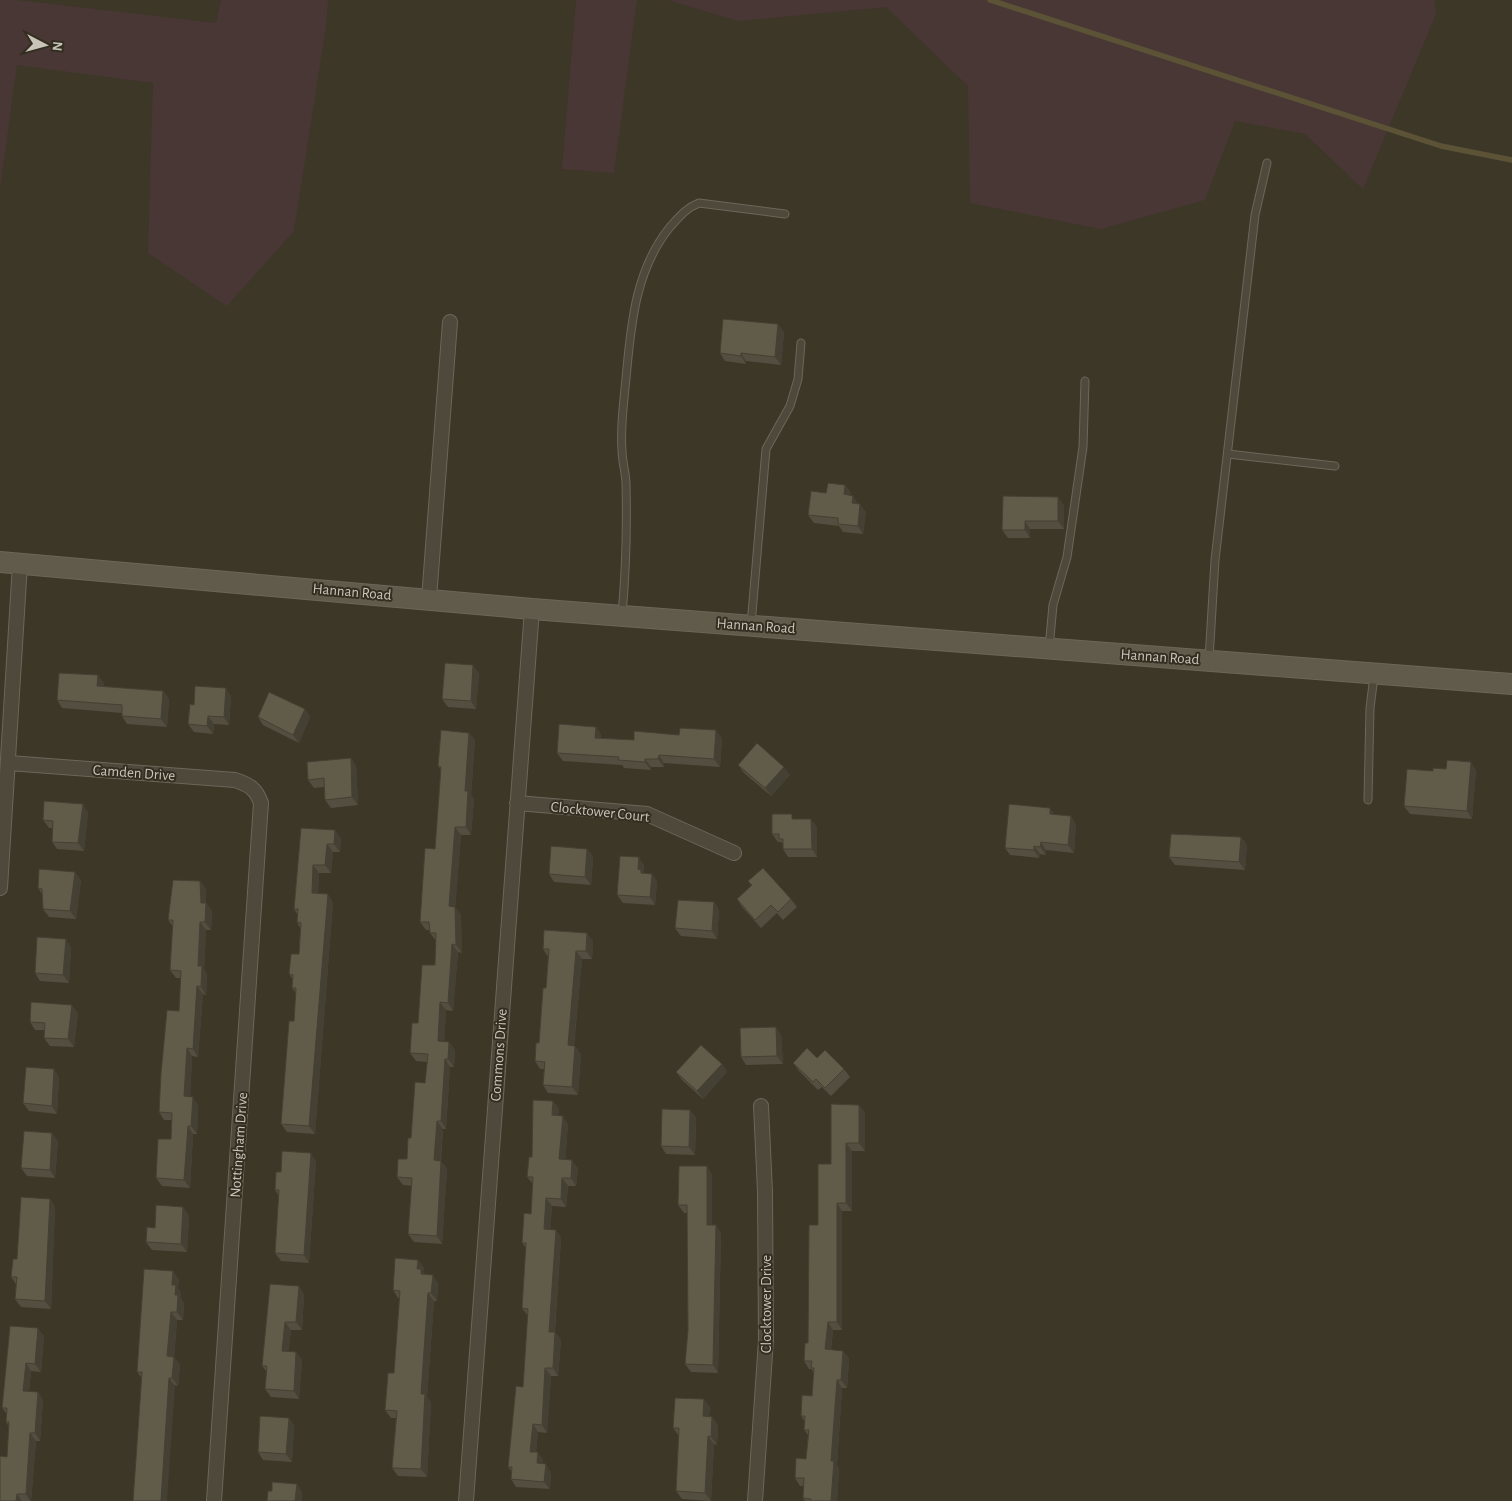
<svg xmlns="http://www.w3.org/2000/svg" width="1512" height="1501" viewBox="0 0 1512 1501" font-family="'Alegreya Sans',sans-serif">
  <rect width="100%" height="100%" fill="#3d3728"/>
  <path fill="#493735" d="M0 0H17L216 23 221 0H328L326 26 294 231 227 306 148 253 153 83 17 65 0 189Z
    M576 0H637L614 173 562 169Z
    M668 0H1434L1436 14 1363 189 1305 134 1235 121 1205 200 1101 229 970 203 968 86 886 7 738 21Z"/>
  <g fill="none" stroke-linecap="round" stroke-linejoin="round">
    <path stroke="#5c5337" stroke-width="5.5" d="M990 0 1441 146 1512 160"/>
    <g stroke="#6b6759" stroke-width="9">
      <path id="lane" d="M1228 454 1335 466
        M622 614C626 571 627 527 626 484 626 473 622 462 622 450 620 426 624 402 626 378 631 325 635 270 670 227 679 217 686 208 699 203L785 214
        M751 625 766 449 790 406 798 379 801 343
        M1049 648 1053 605 1067 557 1083 447 1085 381
        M1209 659 1215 560 1255 215 1267 163
        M1368 800 1370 708 1374 676"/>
    </g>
    <g stroke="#6b6759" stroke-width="16">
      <path id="street" d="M429 599 450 322
        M9 763 235 780C250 785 256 789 261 803L214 1501
        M517 803 647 814 734 853
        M0 888 20 564
        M466 1501 532 609
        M755 1501 766 1340 765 1192 761 1106"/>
    </g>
    <g stroke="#6b6759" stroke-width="22">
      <path id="secondary" d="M0 562 532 609 1512 684"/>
    </g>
    <use href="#lane" stroke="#4e493b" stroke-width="7"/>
    <use href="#street" stroke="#4e493b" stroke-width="14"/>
    <use href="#secondary" stroke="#605b4a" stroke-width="20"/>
  </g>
  <path fill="#534e3f" d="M784 332 781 365 746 361V364L725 361 720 353Z
    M845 485 851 493 850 495 866 512 863 534 843 532 839 526 814 523 808 515 826 493Z
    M1064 505V529H1030V538H1008L1002 530Z
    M479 673 476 709 448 707 442 699Z
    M104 683V687L163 691 169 699 167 727 127 724 122 716V713L62 708 57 700Z
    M231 696 229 725 214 724 213 734 194 732 188 724 194 705Z
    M305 709 310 717 299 743 263 725 258 717Z
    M596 727 601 735V738L634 740 722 738 720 767 664 763V767H651V770L624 768 622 765 563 761 557 753Z
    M469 733 475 740 471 795 474 799 471 835H461L455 907 461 915 462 953 458 952 453 1011 446 1010 444 1041 449 1042 455 1050 454 1067H450L446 1129H443L441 1161 447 1169 442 1244 414 1242 408 1234 412 1186 403 1185 397 1177 407 1159 411 1138 425 1083 428 1062 416 1061 410 1053 435 965 436 941 430 933V930H426L420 922 435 849 441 770 438 766Z
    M351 758 356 766 358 805 331 808 325 800 324 787 314 788 308 780Z
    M738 765 790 775 771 796 744 773Z
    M1476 770 1472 819 1410 814 1404 806 1433 771Z
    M88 812 84 851 57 849 52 842 53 828H49L43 820Z
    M1055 814 1076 824 1074 853 1046 850V855L1040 854 1039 858 1010 855 1005 848Z
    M795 819 817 827V857H788L783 849V844L781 842H778L772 834Z
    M301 828 341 838 340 852H333L331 873H319L318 893 333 902 315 1134 287 1132 281 1124 294 1021 296 993 292 988 293 980 289 974 299 954 300 928 297 922V914L294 909Z
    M1241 837 1247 845 1245 870 1175 865 1169 857Z
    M587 849 593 857 591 885 554 882 549 874Z
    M644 865V873L652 874 657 882 655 905 623 903 617 895Z
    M81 880 76 919 49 917 43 909 42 894 38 888Z
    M200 881 206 889V903L212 911 211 930H206L204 969 207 974 206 995 203 994 198 1057 192 1056 190 1097 198 1105 197 1134H193L190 1188 162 1186 156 1178 171 1139 172 1120H164L159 1112 179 1011 181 978H176L170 970 173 927 168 920Z
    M748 881 791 899 797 907 783 920 777 913 761 928 742 907 737 899 751 886Z
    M714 902 719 910 717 939 681 936 675 928Z
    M593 941 592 959H582L574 1046 581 1054 578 1095 548 1093 543 1085 544 1069H540L535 1061 539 1043 546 988 548 957 543 949Z
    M71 947 69 983 40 981 35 973Z
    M78 1013 74 1047 50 1046 44 1038 45 1030H35L30 1022Z
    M781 1035 783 1064 746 1065 741 1057Z
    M817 1058 844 1069 850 1077 831 1096 822 1087 818 1090 799 1071 793 1063Z
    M722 1064 727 1072 703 1099 682 1080 676 1072Z
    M59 1077 57 1114 29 1111 23 1103Z
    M553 1101 559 1109 558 1116 568 1124 565 1159 578 1168 576 1186H568L566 1207 552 1206 550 1230H556L561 1238 555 1332 561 1340 558 1376H551L547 1433 538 1432 536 1452 543 1460V1464L551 1472 550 1489 516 1487 511 1479V1471L508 1467 523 1387 528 1316 522 1308 526 1248 522 1243 531 1214 533 1184 527 1177 532 1157Z
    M690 1110 696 1118 695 1155 666 1154 661 1146Z
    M865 1112V1151H852V1211H842V1330H833L831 1350 843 1351 849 1359 847 1388H842L837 1465 839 1469 837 1501H805L803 1498 804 1486H800L795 1478 806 1459 808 1435 804 1430 805 1422 801 1416 812 1396 814 1372 811 1369H809L804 1361 808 1343 818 1225 831 1164Z
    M58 1141 55 1178 27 1176 21 1168Z
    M316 1161 309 1263 281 1261 275 1253 279 1196 275 1190 281 1172Z
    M712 1174V1225H716L721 1233 718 1373 691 1372 685 1364 688 1330 687 1213H684L678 1205Z
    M50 1199 55 1207 51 1309 21 1307 15 1299 16 1284 11 1277 17 1259Z
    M189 1215 187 1252 152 1250 146 1242 155 1228Z
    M418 1260 424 1268 423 1272 425 1274 438 1283 437 1301H434L427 1397 431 1402 427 1477 398 1476 392 1468 396 1418H391L385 1410 394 1373 400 1298H398L393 1290Z
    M179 1279 178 1288 181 1293V1299L184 1303 183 1320H177L174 1357 180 1365 178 1386 141 1377 137 1372Z
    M270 1284 304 1294 302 1330H291L288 1351 296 1352 302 1360 299 1399 271 1397 265 1389 267 1372 262 1366Z
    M10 1326 44 1336 41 1372 31 1371 29 1392H38L43 1400 40 1441H36L31 1501H0L7 1457 9 1427 6 1422V1413L2 1408Z
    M710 1407 709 1416 712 1417 718 1425 717 1445 714 1444 711 1501 682 1499 676 1491 679 1436 673 1428Z
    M289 1418 294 1426 292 1462 263 1460 258 1452Z"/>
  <path fill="#444033" d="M778 324 784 332 781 365 775 357Z
    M741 353 746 361V364L741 356Z
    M845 485 851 493 850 502 844 494Z
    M853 496 858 504 852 503Z
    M1058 497 1064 505V529L1058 521Z
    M860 504 866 512 863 534 858 526Z
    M1025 521 1030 529V538L1025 530Z
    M473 665 479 673 476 709 471 701Z
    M98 675 104 683 103 694 97 686Z
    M226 688 231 696 229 725 224 717Z
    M163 691 169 699 167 727 161 719Z
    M305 709 310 717 299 743 293 735Z
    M208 716 214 724 213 734 207 726Z
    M596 727 601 735 600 746 595 738Z
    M716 730 722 738 720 767 714 759Z
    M469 733 475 740 471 795 474 799 471 835 466 827 465 791Z
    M659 755 664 763V767L658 759Z
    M351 758 356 766 358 805 352 797Z
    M645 759 651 767V770L645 762Z
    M1471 762 1476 770 1472 819 1467 811Z
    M784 767 790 775 771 796 765 788Z
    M83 804 88 812 84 851 78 843Z
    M1050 808 1056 816 1050 814Z
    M1071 816 1076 824 1074 853 1068 845Z
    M811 819 817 827V857L812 849Z
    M455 827 461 835 455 914 449 906Z
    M335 830 341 838 340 852 334 844Z
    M1241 837 1247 845 1245 870 1239 862Z
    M1041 842 1046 850V855L1040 847Z
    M327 844 333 852 331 873 325 865Z
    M1034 846 1040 854 1039 858 1034 850Z
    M587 849 593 857 591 885 585 877Z
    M639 857 644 865V873L647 878V881L638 869Z
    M313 865 319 873 318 901 312 893Z
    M75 872 81 880 76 919 70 911Z
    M652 874 657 882 655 905 650 897Z
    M200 881 206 889V904V903L212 911 211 930 205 922 201 903Z
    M328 894 333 902 315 1134 309 1126Z
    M714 902 719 910 717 939 712 931Z
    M455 907 461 915 462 953 456 945Z
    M200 922 206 930 204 969 207 974 206 995 201 987 198 966Z
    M587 933 593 941 592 959 586 951Z
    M66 939 71 947 69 983 63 975Z
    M452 944 458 952 453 1011 448 1003Z
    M576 951 582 959 573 1053 568 1045Z
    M197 986 203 994 198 1057 193 1049Z
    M440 1002 446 1010 444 1049 438 1041Z
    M72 1005 78 1013 74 1047 68 1039Z
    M776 1027 781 1035 783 1064 777 1056Z
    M449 1042 455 1050 454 1067 448 1059Z
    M575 1046 581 1054 578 1095 572 1087Z
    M187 1048 192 1056 190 1104 184 1096Z
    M445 1059 450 1067 446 1129 441 1121Z
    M722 1064 727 1072 703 1099 697 1091Z
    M54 1069 59 1077 57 1114 52 1106Z
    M193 1097 198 1105 197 1134 191 1126Z
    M553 1101 559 1109 557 1123 552 1115Z
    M859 1105 865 1112V1151L859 1143Z
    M690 1110 696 1118 695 1155 689 1147Z
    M563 1116 568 1124 565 1167 559 1159Z
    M437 1121 443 1129 440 1168 434 1160Z
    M188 1126 193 1134 190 1188 184 1180Z
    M52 1133 58 1141 55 1178 50 1170Z
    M846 1143 852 1151V1211L846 1203Z
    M311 1153 316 1161 309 1263 304 1255Z
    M572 1160 578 1168 576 1186 571 1178Z
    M441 1161 447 1169 442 1244 437 1236Z
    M707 1166 712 1174V1233L707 1225Z
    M562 1178 568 1186 566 1207 561 1199Z
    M546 1198 552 1206 550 1237 544 1229Z
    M50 1199 55 1207 51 1309 45 1301Z
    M837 1203 842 1211V1330L837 1322Z
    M183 1207 189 1215 187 1252 181 1244Z
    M716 1225 721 1233 718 1373 713 1365Z
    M556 1230 561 1238 554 1339 549 1332Z
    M418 1260 424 1268 423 1272 427 1277 426 1282 417 1269Z
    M173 1271 179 1279 178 1288 181 1293V1299L184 1303 183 1320 177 1312 175 1295 172 1285Z
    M433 1275 438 1283 437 1301 431 1293Z
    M299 1286 304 1294 302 1330 296 1322Z
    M428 1293 434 1301 427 1397 431 1402 427 1477 421 1469V1394Z
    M171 1312 177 1320 173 1364 167 1356Z
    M285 1322 291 1330 288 1359 282 1351Z
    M828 1322 833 1330 830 1357 825 1349Z
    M38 1328 44 1336 41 1372 35 1364Z
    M555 1332 561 1340 558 1376 553 1368Z
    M843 1351 849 1359 847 1388 841 1380Z
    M296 1352 302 1360 299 1399 294 1391Z
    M174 1357 180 1365 178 1386 172 1378Z
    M26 1363 31 1371 28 1399 23 1391Z
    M545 1368 551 1376 547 1433 542 1425Z
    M169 1378 175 1386 167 1501H161Z
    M837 1380 842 1388 837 1465 839 1469 837 1501H831V1461Z
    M38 1392 43 1400 40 1441 35 1433Z
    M704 1399 710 1407 708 1424 703 1416Z
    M712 1417 718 1425 717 1445 711 1437Z
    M289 1418 294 1426 292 1462 286 1454Z
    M533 1424 538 1432 535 1460 530 1452Z
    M30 1433 36 1441 31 1501H30L26 1494Z
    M708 1436 714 1444 711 1501 705 1493Z
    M538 1452 543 1460V1471L537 1463Z
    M546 1464 551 1472 550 1489 544 1482Z
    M297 1484 302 1492V1501H295Z
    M17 1494 22 1501H16Z"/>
  <path fill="#615b49" stroke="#444033" d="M723 319 778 324 775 357 741 353V356L720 353Z
    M828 483 845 485 844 494 853 496 852 503 860 504 858 526 838 524V518L808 515 811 491 826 493Z
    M1003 496 1058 497V521H1025V530H1002Z
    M445 663 473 665 471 701 442 699Z
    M59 673 98 675 97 686 163 691 161 719 122 716V705L57 700Z
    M195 686 226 688 224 717 208 716 207 726 188 724 190 704 194 705Z
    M269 692 305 709 293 735 258 717Z
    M559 724 596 727 595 738 634 740V731L679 735 680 728 716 730 714 759 659 755 658 759H645V762L618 760 619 757 557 753Z
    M441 730 469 733 465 791H468L466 827H455L449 906 455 907 456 945 452 944 448 1003 440 1002 438 1041 449 1042 448 1059H445L441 1121H437L434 1160 441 1161 437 1236 408 1234 412 1178 397 1177 398 1159H407L408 1138H411L415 1082 425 1083 428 1054 410 1053 412 1023H418L422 965H435L436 933H430L429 922H420L425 848 435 849 441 767 438 766Z
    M757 743 784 767 765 788 738 765Z
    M351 758 352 797 325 800 324 778 308 780 307 762Z
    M1447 760 1471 762 1467 811 1404 806 1407 769 1433 771V768L1446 769Z
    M44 801 83 804 78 843 52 842 53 821 43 820Z
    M1009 804 1050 808V814L1071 816 1068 845 1041 842 1040 847 1034 846V850L1005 848Z
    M772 814H792V819H811L812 849H783V839H779V834H772Z
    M301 828 335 830 334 844H327L325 865H313L312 893 328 894 309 1126 281 1124 289 1021H294L296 988H292L293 975 289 974 291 954H299L301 923 297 922 298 909H294Z
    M1171 834 1241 837 1239 862 1169 857Z
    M551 846 587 849 585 877 549 874Z
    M620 856 639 857 638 869 641 870V873L652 874 650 897 617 895Z
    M763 868 791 899 778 912 771 905 755 920 737 899 752 885 748 881Z
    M39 869 75 872 70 911 43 909 42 889 38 888Z
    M173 880 200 881 201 903H206L205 922H200L198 966H202L201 987 197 986 193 1049 187 1048 184 1096 193 1097 191 1126H188L184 1180 156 1178 158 1139H171L172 1113 159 1112 161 1073 167 1010 179 1011 181 971 170 970 173 920H168Z
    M678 900 714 902 712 931 675 928Z
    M544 930 587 933 586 951H576L568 1045 575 1046 572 1087 543 1085 545 1062 535 1061 536 1043H539L543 988H546L549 949H543Z
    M37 937 66 939 63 975 35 973Z
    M31 1002 72 1005 68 1039 44 1038 45 1023 30 1022Z
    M776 1027 777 1056 741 1057 740 1028Z
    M701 1045 722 1064 697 1091 676 1072Z
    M807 1048 817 1058 825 1050 844 1069 825 1088 816 1079 813 1082 793 1063Z
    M26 1067 54 1069 52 1106 23 1103Z
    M533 1100 553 1101 552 1115 563 1116 559 1159 572 1160 571 1178H562L561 1199 546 1198 544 1229 556 1230 549 1332H555L553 1368H545L542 1425 533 1424 530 1452H538L537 1463 546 1464 544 1482 511 1479 512 1467H508L516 1386 523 1387 528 1309 522 1308 526 1243H522L524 1213 531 1214 533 1177H527L529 1157H532Z
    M831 1104 859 1105V1143H846V1203H837V1322H828L825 1349 843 1351 841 1380H837L831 1461H834L831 1501H811V1499L803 1498 804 1478H795L796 1458 806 1459 809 1430H804L805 1416H801L802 1395 812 1396 814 1368H811L812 1361H804L805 1343H808L809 1225H818V1164H831Z
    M662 1109 690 1110 689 1147 661 1146Z
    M24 1131 52 1133 50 1170 21 1168Z
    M282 1151 311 1153 304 1255 275 1253 279 1190H275L276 1172H281Z
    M679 1166H707V1225H716L713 1365 685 1364 688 1330 687 1205H678Z
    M21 1197 50 1199 45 1301 15 1299 17 1277H11L13 1259H17Z
    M156 1205 183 1207 181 1244 146 1242 147 1227 155 1228Z
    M395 1258 418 1260 417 1269H421V1274L433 1275 431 1293H428L421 1394H425L421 1469 392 1468 397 1411 385 1410 388 1373H394L400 1291 393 1290Z
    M144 1269 173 1271 172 1285H176L175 1295H178L177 1312H171L167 1356 174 1357 172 1378H169L161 1501H133L142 1372H137Z
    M270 1284 299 1286 296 1322H285L282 1351 296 1352 294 1391 265 1389 267 1366H262Z
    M10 1326 38 1328 35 1364 26 1363 23 1391 38 1392 35 1433H30L26 1494H17L16 1501H0V1456L7 1457 9 1422H6L7 1408H2Z
    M675 1398 704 1399 703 1416 712 1417 711 1437 708 1436 705 1493 676 1491 679 1428H673Z
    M260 1416 289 1418 286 1454 258 1452Z
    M272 1482 297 1484 295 1501H267L268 1491H272Z"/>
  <g text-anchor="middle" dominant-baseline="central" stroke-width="4" stroke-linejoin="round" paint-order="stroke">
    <g font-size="15" fill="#c8c4b8" stroke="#332e20">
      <text transform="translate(352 592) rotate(5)">Hannan Road</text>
      <text transform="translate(756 626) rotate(4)">Hannan Road</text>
      <text transform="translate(1160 657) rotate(4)">Hannan Road</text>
      <text transform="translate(134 773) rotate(4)">Camden Drive</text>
      <text transform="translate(600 812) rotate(6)">Clocktower Court</text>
      <text transform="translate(499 1055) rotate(-86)">Commons Drive</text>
      <text transform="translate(239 1145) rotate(-86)">Nottingham Drive</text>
      <text transform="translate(766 1304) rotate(-90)">Clocktower Drive</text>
    </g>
  </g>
  <g transform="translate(45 45) rotate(96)" stroke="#332e20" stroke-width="4" paint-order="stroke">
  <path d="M0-4L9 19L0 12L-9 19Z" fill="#c8c4b8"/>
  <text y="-8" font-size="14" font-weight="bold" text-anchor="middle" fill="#c8c4b8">N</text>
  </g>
</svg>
